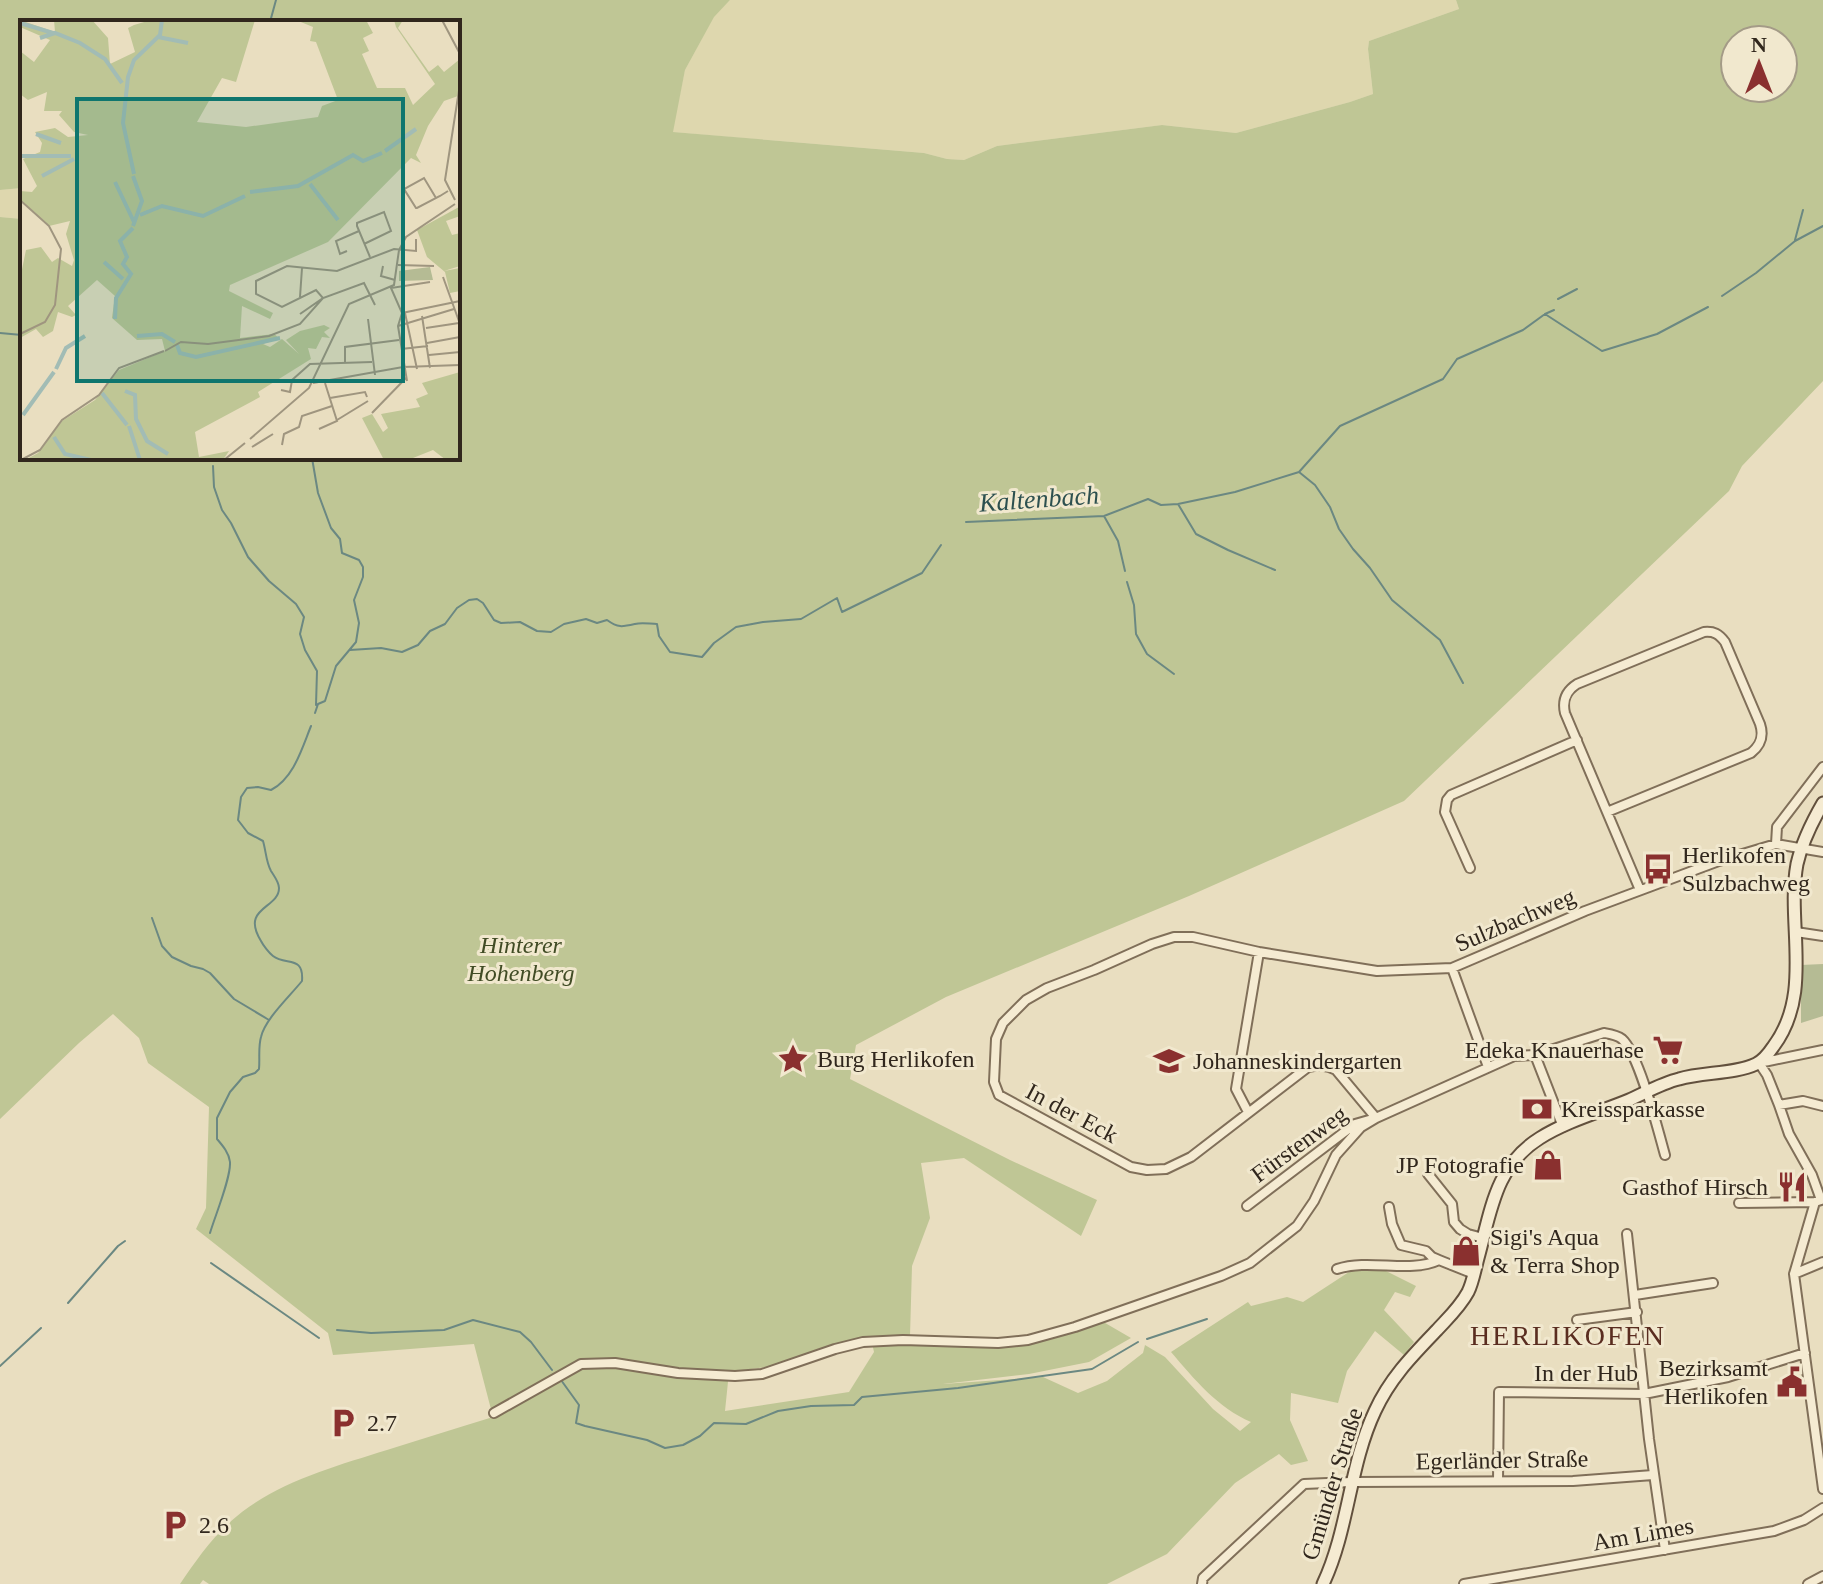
<svg xmlns="http://www.w3.org/2000/svg" width="1823" height="1584" viewBox="0 0 1823 1584" font-family="'Times New Roman',serif">
  <rect width="100%" height="100%" fill="#e9dec0"/>
  <path fill="#ded7ae" d="M730 0H1456L1459 9 1369 41 1368 49 1373 94 1350 102 1236 133 1162 125 997 146 964 160 947 159 924 153 672 132 685 70 714 16Z
    M22 188V219L0 217V190Z"/>
  <path fill="#bfc695" fill-rule="evenodd" d="M0 0H730L714 17 685 70 673 132 924 153 947 159 964 160 997 146 1162 125 1236 133 1350 102 1373 94 1368 49 1369 41 1459 9 1456 0H1823V381L1742 466 1729 491 1404 801 1189 896 946 997 856 1045 850 1079 1010 1160 1097 1200 1081 1236 964 1158 921 1163 930 1218 912 1266 910 1336 847 1341 774 1366 729 1372 725 1411 849 1392 874 1352 872 1343 995 1344 1100 1320 1131 1338 1089 1362 1029 1374 943 1384 1043 1377 1078 1393 1107 1381 1143 1353 1145 1345 1165 1357 1213 1409 1240 1431 1251 1422C1218 1408 1194 1379 1171 1352L1248 1302 1251 1306 1287 1297 1303 1302 1352 1270H1384L1416 1286 1410 1297 1395 1292 1384 1310 1414 1342 1404 1355 1375 1331 1347 1371 1338 1403 1291 1393 1290 1420 1308 1461 1291 1465 1279 1454 1235 1483 1167 1554 1107 1584H209L203 1580 200 1584H180C195 1562 211 1539 230 1522 273 1483 333 1467 387 1450 422 1439 457 1428 493 1417L474 1344 333 1355 328 1333 196 1229 206 1208 209 1107 148 1063 139 1038 113 1014 79 1043 0 1119V217L22 219V458H458V22H22V188L0 190ZM1735 40H1783V88H1735Z"/>
  <path fill="#b5bb94" d="M1823 964V1016L1801 1023V965Z"/>
  <g fill="none" stroke-linecap="round" stroke-linejoin="round">
    <path stroke="#6b8882" stroke-width="2" d="M270 22 276 0
      M1795 240 1803 210
      M1722 296 1756 273 1795 241 1823 226
      M1558 299 1577 289
      M1545 314 1554 310
      M0 333 22 335
      M312 458 318 493 331 528 340 539 342 553 359 560 363 567V577L354 600 359 623 356 642 336 666 325 701 318 704 315 713
      M213 466 214 487 222 510 231 523 248 557 269 581 296 604 304 617 300 634 305 650 317 671 316 705
      M1299 472 1315 485 1330 507 1339 529 1353 549 1370 568 1392 600 1440 640 1463 683
      M1178 504 1196 534 1228 550 1275 570
      M1104 516 1118 541 1125 571
      M966 522 1104 516 1148 499 1161 505 1178 504 1235 492 1299 472 1340 426 1443 379 1457 359 1523 330 1545 314 1602 351 1657 334 1708 307
      M1127 582 1134 605 1136 634 1147 654 1174 674
      M350 650 381 648 402 652 418 645 430 631 445 624 457 608 469 600 477 599 483 603 494 620 501 623 520 622 537 631 551 632 564 624 586 619 597 623 607 620C618 628 622 627 635 624 642 622 650 624 657 624L659 636 670 652 702 657 714 643 736 627 763 622 801 619 837 598 842 612 922 573 941 545
      M152 918 162 946 172 957 191 966 203 969 210 973 234 999 269 1020
      M210 1233C215 1216 231 1178 230 1162 229 1153 223 1146 217 1139V1118L230 1092 243 1077 255 1073 259 1069C260 1059 258 1047 261 1037 265 1019 290 996 302 981 304 955 286 966 273 956 269 953 263 945 261 941 240 907 279 909 279 888 279 882 274 876 271 871 266 862 266 851 263 841L248 833 238 820 241 797 247 788 258 787 271 790C294 778 302 748 311 726
      M211 1263 319 1338
      M68 1303 118 1246 125 1241
      M337 1330 371 1333 444 1330 473 1320 520 1332 531 1342 552 1370
      M1147 1339 1207 1319
      M0 1366 41 1328
      M561 1380 579 1405 576 1423 585 1426 647 1440 665 1448 683 1445 700 1436 714 1423 746 1424 778 1411 811 1406 854 1405 862 1397 958 1388 1092 1369 1138 1342"/>
    <g stroke="#806f59" stroke-width="12">
      <path id="street" d="M1607 812 1751 753C1761 745 1764 736 1760 724L1725 642C1719 634 1714 631 1704 632L1577 684C1566 691 1562 700 1565 713L1640 890
        M1776 844 1777 827 1823 767
        M1470 868 1445 812 1447 800 1451 795 1577 740
        M1796 932 1823 936
        M1452 968 1488 1067
        M1823 1050 1759 1063 1767 1075 1779 1105 1789 1134 1812 1175 1821 1200 1815 1202 1794 1274 1823 1489
        M1535 1055 1563 1127
        M1779 1105 1803 1101 1823 1106
        M1248 1112 1236 1089 1259 952
        M1428 1174 1452 1204 1454 1222 1460 1229 1468 1234 1483 1238
        M1739 1203 1815 1202
        M1247 1206 1355 1124 1376 1118 1336 1070C1326 1065 1319 1065 1308 1067L1191 1157 1166 1169 1147 1170 1131 1167 999 1095 994 1082 996 1039 1003 1023 1026 1000 1047 988 1094 970 1152 944 1174 937H1193L1259 952 1377 971 1452 968 1585 911 1719 861 1776 844 1823 852
        M1389 1207 1392 1224 1401 1245 1426 1251 1432 1257 1439 1260
        M1627 1234 1649 1439 1665 1550
        M1337 1269C1371 1258 1408 1274 1439 1260L1474 1274
        M1794 1274 1823 1262
        M1635 1295 1713 1283
        M1577 1320 1637 1312
        M494 1413 581 1364 615 1363 678 1373 735 1376 762 1374 835 1349 863 1342 903 1340 998 1343 1028 1340 1075 1327 1221 1276 1250 1263 1297 1226 1314 1201 1336 1155 1361 1127 1376 1118 1514 1056 1535 1055 1604 1033C1610 1034 1617 1035 1622 1039 1639 1054 1658 1130 1665 1155
        M1498 1481 1499 1392 1644 1394 1728 1377 1805 1353
        M1202 1584 1203 1578 1304 1484 1351 1482 1573 1481 1653 1475
        M1464 1584 1774 1531 1804 1520 1823 1508
        M1808 1584 1823 1576"/>
    </g>
    <g stroke="#62503d" stroke-width="15">
      <path id="secondary" d="M1323 1584C1349 1529 1349 1466 1375 1411 1390 1378 1413 1355 1437 1330 1448 1318 1460 1307 1468 1292 1473 1282 1475 1269 1478 1258 1491 1211 1495 1166 1540 1138 1567 1121 1600 1112 1629 1100 1645 1093 1662 1083 1679 1079 1703 1072 1735 1074 1756 1064 1762 1061 1769 1053 1773 1047 1814 993 1786 924 1797 864 1802 842 1812 822 1823 803"/>
    </g>
    <use href="#street" stroke="#f5ebd2" stroke-width="8"/>
    <use href="#secondary" stroke="#f5ebd2" stroke-width="11"/>
  </g>
  <defs>
    <g id="bus-bare" transform="scale(2.4)"><path d="M-5-6H5V4H4V6H2V4H-2V6H-4V4H-5ZM-3.5-4V0h7V-4ZM-3.5 1.2v1.5H-2V1.2ZM2 1.2v1.5H3.5V1.2Z" fill="#8a302f" stroke="#f1e8ce" stroke-width="2.5" paint-order="stroke"/></g>
    <g id="supermarket-bare" transform="scale(2.4)"><path d="M-6-5.5h2.5l.6 2H6L4.5 2H-2.5L-4.4-4H-6ZM-1.5 3.2a1.3 1.3 0 1 0 .1 0ZM3 3.2a1.3 1.3 0 1 0 .1 0Z" fill="#8a302f" stroke="#f1e8ce" stroke-width="2.5" paint-order="stroke"/></g>
    <g id="sight-bare" transform="scale(2.4)"><path d="M0-6L1.8-2.2L6-1.7L2.9 1.2L3.7 5.4L0 3.3L-3.7 5.4L-2.9 1.2L-6-1.7L-1.8-2.2Z" fill="#8a302f" stroke="#f1e8ce" stroke-width="2.5" paint-order="stroke"/></g>
    <g id="school-bare" transform="scale(2.4)"><path d="M0-5L7-2L0 1L-7-2ZM-4 1L0 2.5L4 1V4Q0 6-4 4Z" fill="#8a302f" stroke="#f1e8ce" stroke-width="2.5" paint-order="stroke"/></g>
    <g id="bank-bare" transform="scale(2.4)"><path d="M-6-4H6V4H-6ZM0-2.3a2.3 2.3 0 1 0 0 4.6a2.3 2.3 0 1 0 0-4.6Z" fill="#8a302f" stroke="#f1e8ce" stroke-width="2.5" paint-order="stroke"/></g>
    <g id="shop-bare" transform="scale(2.4)"><path d="M-5-2.5h2.3a2.7 3.5 0 0 1 5.4 0H5L5.5 6h-11ZM-1.5-2.5h3a1.5 2.3 0 0 0-3 0Z" fill="#8a302f" stroke="#f1e8ce" stroke-width="2.5" paint-order="stroke"/></g>
    <g id="restaurant-bare" transform="scale(2.4)"><path d="M-5-6h1v4h1v-4h1v4h1v-4h1v5L-1.5 .5V6h-2V.5L-5-1ZM5-6V6H3V1.5H1.5Q1.5-4 5-6Z" fill="#8a302f" stroke="#f1e8ce" stroke-width="2.5" paint-order="stroke"/></g>
    <g id="civic-bare" transform="scale(2.4)"><path d="M-.6-6.5H3V-4.5H.6V-3L4-1V1h2V6H-6V1h2V-1L-.6-3ZM-1.2 2.5V6h2.4V2.5Z" fill="#8a302f" stroke="#f1e8ce" stroke-width="2.5" paint-order="stroke"/></g>
    <g id="parking-bare" transform="scale(2.4)"><path d="M-3.5-5.5H1a3.5 3.5 0 0 1 0 7H-1V5.5H-3.5ZM-1-3.4V-.6H.8a1.4 1.4 0 0 0 0-2.8Z" fill="#8a302f" stroke="#f1e8ce" stroke-width="2.5" paint-order="stroke"/></g>
  </defs>
  <g fill-rule="evenodd">
    <use href="#bus-bare" x="1658" y="869"/>
    <use href="#supermarket-bare" x="1668" y="1050"/>
    <use href="#sight-bare" x="793" y="1059"/>
    <use href="#school-bare" x="1169" y="1061"/>
    <use href="#bank-bare" x="1537" y="1109"/>
    <use href="#shop-bare" x="1548" y="1165"/>
    <use href="#restaurant-bare" x="1792" y="1187"/>
    <use href="#shop-bare" x="1466" y="1251"/>
    <use href="#civic-bare" x="1792" y="1382"/>
    <use href="#parking-bare" x="343" y="1423"/>
    <use href="#parking-bare" x="175" y="1525"/>
  </g>
  <g text-anchor="middle" dominant-baseline="central" stroke-width="6" stroke-linejoin="round" paint-order="stroke">
    <g font-size="24" fill="#31271d" stroke="#f1e8ce" text-anchor="start">
      <text x="1682" y="855">Herlikofen<tspan x="1682" dy="28">Sulzbachweg</tspan></text>
      <text x="1644" y="1050" text-anchor="end">Edeka Knauerhase</text>
      <text x="817" y="1059">Burg Herlikofen</text>
      <text x="1193" y="1061">Johanneskindergarten</text>
      <text x="1561" y="1109">Kreissparkasse</text>
      <text x="1524" y="1165" text-anchor="end">JP Fotografie</text>
      <text x="1768" y="1187" text-anchor="end">Gasthof Hirsch</text>
      <text x="1490" y="1237">Sigi's Aqua<tspan x="1490" dy="28">&amp; Terra Shop</tspan></text>
      <text x="1768" y="1368" text-anchor="end">Bezirksamt<tspan x="1768" dy="28">Herlikofen</tspan></text>
      <text x="367" y="1423">2.7</text>
      <text x="199" y="1525">2.6</text>
    </g>
    <g font-size="24" fill="#31271d" stroke="#f1e8ce">
      <text transform="translate(1515 920) rotate(-23)">Sulzbachweg</text>
      <text transform="translate(1072 1113) rotate(28)">In der Eck</text>
      <text transform="translate(1299 1144) rotate(-36)">Fürstenweg</text>
      <text x="1586" y="1373">In der Hub</text>
      <text transform="translate(1502 1460) rotate(-1)">Egerländer Straße</text>
      <text transform="translate(1332 1484) rotate(-73)">Gmünder Straße</text>
      <text transform="translate(1643 1534) rotate(-10)">Am Limes</text>
    </g>
    <g font-size="24" font-style="italic" fill="#414c25" stroke="#f1e8ce">
      <text x="521" y="945">Hinterer<tspan x="521" dy="28">Hohenberg</tspan></text>
    </g>
    <g font-size="26" font-style="italic" fill="#2d504f" stroke="#f1e8ce">
      <text transform="translate(1039 499) rotate(-4)">Kaltenbach</text>
    </g>
    <g font-size="28" letter-spacing="2" fill="#5a2d20" stroke="#f1e8ce">
      <text x="1568" y="1335">HERLIKOFEN</text>
    </g>
  </g>
  <g transform="translate(20 20)">
    <rect width="440" height="440" fill="#e9dec0"/>
    <path d="M0 0 35 12 34 0H72L88 18 90 44 115 32 108 8 114 5 131 0H235L216 62 202 58 177 102 226 107 298 97 302 86 318 80 296 22 290 21 293 7 276 0H346L353 13 343 18 349 31 342 34 357 68H385L393 85 415 64 376 7 374 0H383L378 8 409 52 418 45 424 52 440 39 438 76 424 81 408 106 396 135 401 143 391 138 308 222 210 265 209 271 253 293 250 299 222 286 220 318 254 314 259 318 243 324 250 327 262 319 279 334 266 320 280 311 304 305 310 308 304 312 310 318 302 317 296 329 288 328 291 339 238 372 240 377 175 412 179 437 209 431 203 440H5L18 433 42 401 75 380 99 350 145 331 142 319 117 320 92 298 95 276 77 260 48 286 56 295 52 297 38 292 33 311 23 317 16 309 0 318V259L6 230 21 227 32 242 38 238 52 246 54 240 46 214 50 201 29 206 0 179V171L12 172 17 166 3 139 20 132 22 123 15 112 35 108 48 117 68 115 54 112 39 95 42 91H24L27 72 8 80 0 74V31L14 42 30 20 0 7ZM439 187 440 196 426 201 432 215 440 213V246L424 251 440 248V271L430 273 425 252 407 237 397 210ZM440 352V440H426L413 430 388 440H364L342 398 352 394 363 412 368 408 361 394 400 387 396 379 408 374 402 363Z" fill="#bfc695"/>
    <path d="M410 247 413 260 379 261V251Z" fill="#b5bb94"/>
    <path fill="none" stroke="#a2bcb5" stroke-width="4" d="M0 3 33 13M138 17 168 23M20 18 35 13 60 23 85 39 102 63M16 114 41 123M365 131 396 109M0 136H51M114 154 103 103 108 57 114 40 140 15 142 0M22 156 54 139M113 156 122 181 113 206M95 162 114 202M290 164 318 200M230 172 278 166 333 135 343 141 362 133M120 195 142 186 183 196 225 176M84 242 103 259M95 299 96 278 111 254 103 244 107 237 100 221 113 208M117 316 142 314 155 322M157 325 160 333 176 337 260 318M36 349 46 328 65 316M105 371 115 375 116 399 127 421 148 434M82 373 107 405M3 395 34 352M109 406 120 440M34 417 45 434 71 440"/>
    <path fill="none" stroke="#9f957f" stroke-width="2" d="M422 0 440 34M416 178 404 158 384 169 396 188H397L420 176 428 171M0 180 29 206 41 229 35 285 25 302 0 314M435 180 425 160 440 64M344 224 371 211 364 192 337 203V206L350 237M327 231 320 234 316 221 339 211M378 245 414 246M363 246 361 256 375 260M423 257 440 304M280 277 282 248M382 293 440 281M385 293 397 349M280 294 303 278 296 270 262 287 236 274V261L267 246 317 251 374 229 396 231V219M402 296 410 348M348 299 355 355M378 306 434 289M406 308 439 303M407 323 440 317M381 329 408 326M145 331 161 322 188 324 249 316 280 304 303 278 344 263 355 285M409 335 440 332M325 343V327L379 320M387 361 378 306 382 293 371 268 410 262M293 363 383 347 440 345M261 370 270 372 272 360 290 344 352 342M310 378 345 372 347 377M352 393 386 358M317 400 348 381M299 409 317 401 305 363M230 419 289 368 329 284 374 265 379 230 386 217 435 184M262 425 264 414 279 407 282 396 312 386M232 427 253 414M1 440 20 430 42 400 79 375 99 348 144 331M204 440 225 423"/>
    <path fill="#0f766e" fill-opacity="0.15" stroke="#0f766e" stroke-width="4" d="M57 79H383V361H57Z"/>
    <rect width="440" height="440" fill="none" stroke="#31271d" stroke-width="4"/>
  </g>
  <g transform="translate(1759 64)"><circle r="38" fill="#f1e8ce" stroke="#a49b87" stroke-width="2"/>
  <path d="M0-6L14 30L0 20L-14 30Z" fill="#8a302f"/>
  <text y="-12" font-size="22" font-weight="bold" text-anchor="middle" fill="#31271d">N</text>
  </g>
</svg>
